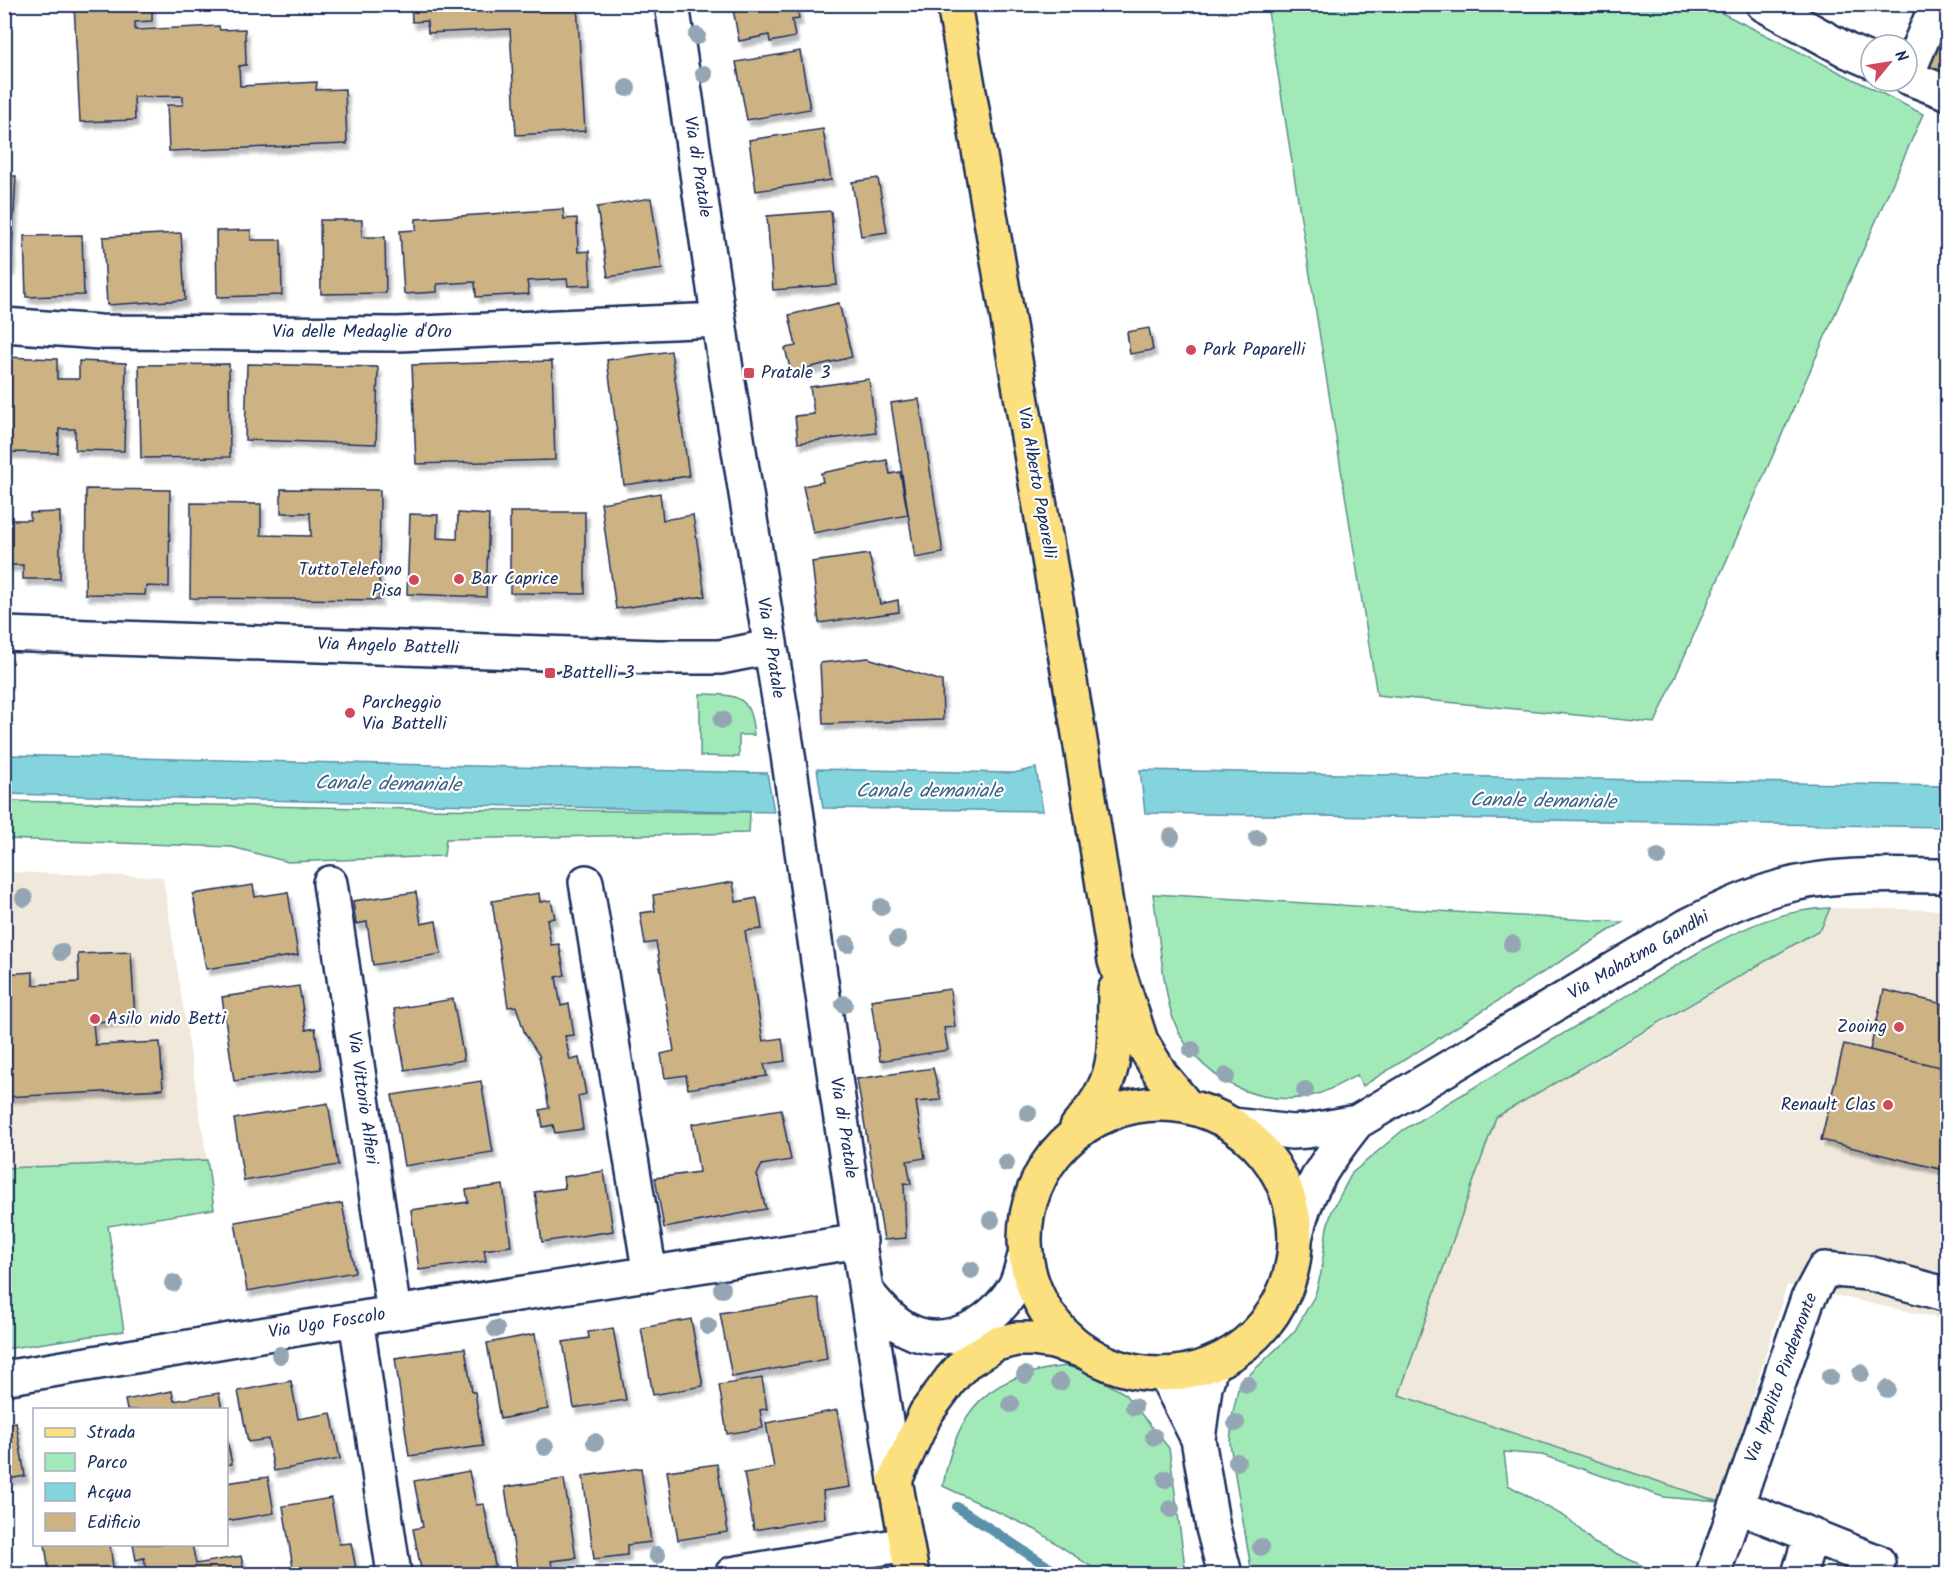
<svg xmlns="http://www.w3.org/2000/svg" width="1952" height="1579" viewBox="0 0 1952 1579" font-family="Kalam,sans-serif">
  <defs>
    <filter id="shadow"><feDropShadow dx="3.5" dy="6" stdDeviation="1.5" flood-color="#0004"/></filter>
  </defs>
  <rect width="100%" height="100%" fill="#fff"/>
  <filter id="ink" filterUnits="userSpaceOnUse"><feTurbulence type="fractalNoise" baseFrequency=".0167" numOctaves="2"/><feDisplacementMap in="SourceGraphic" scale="12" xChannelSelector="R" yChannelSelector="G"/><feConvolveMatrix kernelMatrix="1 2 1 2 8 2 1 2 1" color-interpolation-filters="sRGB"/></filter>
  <g filter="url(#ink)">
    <path fill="#f0e8da" d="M4 872 163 877 207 1160 5 1168Z
      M1830 908 1947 910V1320L1787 1285 1720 1502 1399 1396 1496 1117 1614 1051 1821 929Z"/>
    <path fill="#a1eab8" stroke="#5e8c8b" stroke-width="1.5" d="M1267 5H1706L1923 114 1655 723 1377 695Z
      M700 694C738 695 750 694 754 735H739V757L700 756Z
      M5 801 414 809 750 812 749 833 446 839 444 856 288 862 232 847 5 839Z
      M1153 894 1623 922 1363 1086 1357 1075C1342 1083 1328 1092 1311 1096 1250 1110 1184 1068 1170 1008 1161 973 1159 930 1153 894Z
      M1830 908 1821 929 1496 1117 1399 1395 1720 1502 1663 1497 1542 1455 1504 1452 1508 1485 1569 1519 1594 1543 1652 1570 1655 1574H1252L1233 1463 1230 1443 1233 1412 1238 1389 1249 1375 1294 1332 1315 1295 1321 1273 1327 1227 1332 1211 1352 1173 1403 1130 1704 949C1745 927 1784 909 1830 908Z
      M207 1160 214 1209 108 1226 124 1331 5 1349V1168Z
      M1066 1366 1085 1371 1124 1393 1169 1448 1186 1574H1102L1036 1530 943 1486C956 1410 987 1375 1066 1366Z"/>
    <path fill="#84d4dd" stroke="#5a92aa" stroke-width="1.5" d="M5 755 767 773 774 812 5 794Z
      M1036 768 1043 811 823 808 817 769 1014 773Z
      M1140 770 1947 786V827L1145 813Z"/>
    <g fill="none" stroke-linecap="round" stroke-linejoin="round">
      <path stroke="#5a92aa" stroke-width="10" d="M957 1507 1059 1574"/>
    </g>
    <path fill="#cdb283" stroke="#1b2f5e" stroke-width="1.5" filter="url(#shadow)" d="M74 4H152V21L135 22V30L219 26 220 30 245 29 246 65 239 66 240 86 317 82 316 90 345 89 347 144 169 151 167 105H183V96L134 97 135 120 80 122Z
      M411 4H577L585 131 516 135 510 29 428 33 427 21 412 22Z
      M732 4H797L799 19 792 20 795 37 770 42 769 35 739 41Z
      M1948 14V78L1925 69Z
      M800 51 810 109 747 120 736 62Z
      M823 129 831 180 756 191 749 140Z
      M4 176H16L11 270 4 269Z
      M878 178 887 232 861 236 852 182Z
      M651 198 662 269 608 277 597 207Z
      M563 209 564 219 577 218 578 252 589 251 591 285 568 286 567 279 527 281 529 294 476 297 475 282 437 284V292L404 294 400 231 416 230V219Z
      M831 211 837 285 773 290 767 216Z
      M320 220H362V237H385L386 293 321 294Z
      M251 230V240H281L282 295 217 297 216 231Z
      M181 233 185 300 107 305 103 237Z
      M82 235 84 295 26 297 24 236Z
      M839 303 852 357 791 372 785 348 796 346 789 315Z
      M1149 328 1153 350 1130 354 1127 332Z
      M671 351 689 476 624 485 607 360Z
      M4 357 57 359V379H79V361L126 363 124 451 75 450V429H59L58 453 4 452Z
      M552 361 555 460 416 464 412 365Z
      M229 364 230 457 141 458 139 365Z
      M247 364 378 367 376 444 245 440Z
      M869 379 876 433 798 443 795 416 814 414 810 387Z
      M919 399 943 553 915 558 891 403Z
      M887 460 890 474 900 472 908 515 813 533 803 486 823 482 821 473Z
      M86 489 170 490 169 587 146 586 145 595 85 594Z
      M281 489 380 490 379 600 190 598 191 503 261 504V535L311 536 310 513H281Z
      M660 493 663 520 693 515 705 596 616 609 601 503Z
      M60 512V579H23V565H4V520H30V513Z
      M510 512H585V594L510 593Z
      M458 513 489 515 486 597 407 594 410 514 438 515 437 538 457 539Z
      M869 554 880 604 898 600 899 612 819 623 812 562Z
      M868 658 942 681 943 720 823 724 820 663Z
      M733 882 736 902 757 898 762 929 745 931 763 1041 782 1038 785 1061 764 1064 767 1076 688 1089 686 1075 665 1078 661 1054 674 1051 656 942 645 944 640 913 655 911 653 895Z
      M253 885 255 897 288 892 298 955 206 969 193 894Z
      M416 892 421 924 436 921 441 954 373 965 367 922 356 924 353 901Z
      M539 893 540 902 551 900 555 918 547 919 551 945 559 944 565 975 556 977 561 1006 569 1004 574 1035 565 1036 570 1060 579 1058 586 1094 578 1096 583 1129 555 1133 553 1125 543 1127 540 1110 549 1108 539 1055 525 1034 516 1006 508 1007 492 901Z
      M131 952 135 1020 93 1022 95 1045 160 1042 163 1089 4 1097V974L33 972V985L79 982 78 954Z
      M299 986 306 1030 315 1028 321 1069 234 1081 222 997Z
      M950 989 955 1027 944 1028 948 1050 880 1061 871 1000Z
      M1884 990 1948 1005V1069L1870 1050Z
      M453 999 464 1060 405 1070 394 1009Z
      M1844 1044 1948 1069V1171L1821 1140Z
      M933 1068 941 1100 916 1102 925 1158 907 1161 911 1184 904 1183 906 1238 884 1240 857 1079Z
      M481 1081 493 1152 404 1166 392 1095Z
      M328 1103 338 1165 244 1181 234 1119Z
      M781 1109 791 1160 762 1165 757 1175 766 1209 664 1228 655 1178 699 1172 692 1124Z
      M604 1171 613 1231 542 1242 535 1192 565 1188 563 1177Z
      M503 1185 511 1246 484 1250 486 1261 419 1270 411 1210 468 1202 466 1190Z
      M342 1203 355 1272 247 1291 235 1222Z
      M819 1298 827 1359 732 1377 720 1313Z
      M691 1319 703 1386 653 1395 641 1328Z
      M613 1328 626 1400 574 1408 563 1342 589 1338 588 1332Z
      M535 1334 548 1409 500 1419 487 1343Z
      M465 1348 472 1392H475L483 1446 409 1456 395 1358Z
      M762 1378 767 1409 760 1410 763 1428 727 1434 719 1385Z
      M291 1381 298 1419 331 1413 340 1459 274 1471 268 1439 248 1442 238 1391Z
      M172 1391 174 1401 219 1393 222 1410H127L125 1400Z
      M837 1410 850 1487 823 1491 825 1518 754 1530 744 1473 774 1468 766 1423Z
      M16 1422 25 1476 4 1480V1425Z
      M226 1434 232 1464 226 1465Z
      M717 1464 728 1532 678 1540 667 1471Z
      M641 1468 651 1542 627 1545V1555L594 1559 583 1476Z
      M469 1471 476 1505 484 1504 495 1566 450 1574H422L413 1529 423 1527 414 1481Z
      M268 1477 274 1513 226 1521V1483Z
      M564 1479 576 1558 551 1561 553 1570 518 1574 505 1487Z
      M331 1498 339 1544 351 1543 357 1574H294L283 1506Z
      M45 1544H110L114 1574H38L49 1573Z
      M133 1544H192L196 1564 241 1556 245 1574H147L144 1558 136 1560Z"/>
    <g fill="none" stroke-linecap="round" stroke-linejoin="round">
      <g stroke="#1b2f5e" stroke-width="38">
        <path id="minor" d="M672 4 727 376 787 748 866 1291C876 1303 886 1316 899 1325 940 1354 990 1327 1014 1288 1020 1278 1022 1264 1026 1253
          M1763 4 1848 51 1871 61
          M1907 75 1937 4
          M1907 77 1948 93
          M4 325 100 332 398 334 718 320
          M4 634 657 657H720L770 647
          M586 882 650 1275
          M330 883 394 1313
          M1233 1125 1292 1132 1307 1131 1357 1122 1687 926C1718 910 1748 896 1781 887 1835 872 1892 876 1948 876
          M1295 1239C1305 1190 1327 1160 1357 1122
          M866 1291 895 1480
          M356 1319 394 1574
          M1214 1363 1212 1364 1205 1387 1198 1439 1213 1528 1225 1574
          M1165 1374 1198 1439
          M4 1378 356 1319 860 1241
          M1737 1506 1878 1562 1875 1574
          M732 1574 906 1544
          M1713 1574 1807 1301 1824 1269 1868 1273 1948 1295
          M1799 1574 1811 1535"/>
      </g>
      <g stroke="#1b2f5e" stroke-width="38">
        <path id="major" d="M954 4 1080 740 1115 961 1141 1041 1162 1076 1187 1106
          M1025 1239a135 135 0 1 1 270 0a135 135 0 1 1-270 0Z
          M1077 1127C1086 1116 1096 1105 1102 1092 1119 1062 1114 1024 1115 990
          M912 1574 895 1480 926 1413 951 1379 965 1363 996 1344 1016 1339H1032L1053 1342 1083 1351"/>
      </g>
      <use href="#minor" stroke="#fff" stroke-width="33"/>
      <use href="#major" stroke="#fce080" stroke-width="33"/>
    </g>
    <g fill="#94a6b3">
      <circle cx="697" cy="36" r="9"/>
      <circle cx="704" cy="74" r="9"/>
      <circle cx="627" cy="88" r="9"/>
      <circle cx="722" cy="720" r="9"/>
      <circle cx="1171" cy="837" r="9"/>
      <circle cx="1257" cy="838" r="9"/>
      <circle cx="1658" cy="857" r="9"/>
      <circle cx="24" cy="898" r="9"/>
      <circle cx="881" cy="907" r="9"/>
      <circle cx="898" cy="939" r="9"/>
      <circle cx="847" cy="944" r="9"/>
      <circle cx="1512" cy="944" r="9"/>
      <circle cx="61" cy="952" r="9"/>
      <circle cx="844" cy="1004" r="9"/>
      <circle cx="1192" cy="1050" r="9"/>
      <circle cx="1226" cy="1076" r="9"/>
      <circle cx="1305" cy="1090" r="9"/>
      <circle cx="1028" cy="1113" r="9"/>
      <circle cx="1006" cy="1163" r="9"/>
      <circle cx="991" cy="1220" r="9"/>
      <circle cx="971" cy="1270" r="9"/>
      <circle cx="173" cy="1283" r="9"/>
      <circle cx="722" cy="1289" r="9"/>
      <circle cx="708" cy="1326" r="9"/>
      <circle cx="496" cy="1329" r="9"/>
      <circle cx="280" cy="1355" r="9"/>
      <circle cx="1861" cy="1373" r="9"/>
      <circle cx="1025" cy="1375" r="9"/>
      <circle cx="1830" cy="1377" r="9"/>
      <circle cx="1060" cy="1382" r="9"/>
      <circle cx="1247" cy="1384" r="9"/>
      <circle cx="1887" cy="1389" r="9"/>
      <circle cx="1011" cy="1404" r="9"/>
      <circle cx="1134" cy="1407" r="9"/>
      <circle cx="1236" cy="1423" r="9"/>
      <circle cx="1154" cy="1437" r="9"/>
      <circle cx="595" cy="1442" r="9"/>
      <circle cx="545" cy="1447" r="9"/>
      <circle cx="1237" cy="1462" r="9"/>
      <circle cx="1166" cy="1479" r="9"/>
      <circle cx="1171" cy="1509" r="9"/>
      <circle cx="1261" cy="1547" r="9"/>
      <circle cx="657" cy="1555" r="9"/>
    </g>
  </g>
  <g fill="#d1495b" stroke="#fff" stroke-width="2">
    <circle cx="1191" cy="350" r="6"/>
    <rect x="743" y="367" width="12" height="12" rx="3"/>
    <circle cx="459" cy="579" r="6"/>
    <circle cx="414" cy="580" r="6"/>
    <rect x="544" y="667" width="12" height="12" rx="3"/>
    <circle cx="350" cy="713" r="6"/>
    <circle cx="95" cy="1019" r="6"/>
    <circle cx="1899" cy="1027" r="6"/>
    <circle cx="1888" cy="1105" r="6"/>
  </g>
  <g text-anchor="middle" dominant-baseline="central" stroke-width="4.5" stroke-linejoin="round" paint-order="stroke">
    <g font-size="18" fill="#1b2f5e" stroke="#fff">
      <text transform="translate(697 167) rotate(81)">Via di Pratale</text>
      <text x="362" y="332">Via delle Medaglie d'Oro</text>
      <text transform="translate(1036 483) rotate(80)">Via Alberto Paparelli</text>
      <text transform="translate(388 647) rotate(2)">Via Angelo Battelli</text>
      <text transform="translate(770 648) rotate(81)">Via di Pratale</text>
      <text transform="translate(1639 956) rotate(-30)">Via Mahatma Gandhi</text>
      <text transform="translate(362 1098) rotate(82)">Via Vittorio Alfieri</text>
      <text transform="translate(843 1128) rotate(81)">Via di Pratale</text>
      <text transform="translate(327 1324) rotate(-9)">Via Ugo Foscolo</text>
      <text transform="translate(1782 1378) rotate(-70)">Via Ippolito Pindemonte</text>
    </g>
    <g font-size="18" fill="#1b2f5e" stroke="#fff" text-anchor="start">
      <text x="1203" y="350">Park Paparelli</text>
      <text x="761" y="373">Pratale 3</text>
      <text x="402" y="570" text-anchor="end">TuttoTelefono<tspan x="402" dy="21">Pisa</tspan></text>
      <text x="471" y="579">Bar Caprice</text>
      <text x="562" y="673">Battelli 3</text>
      <text x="362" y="703">Parcheggio<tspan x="362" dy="21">Via Battelli</tspan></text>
      <text x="107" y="1019">Asilo nido Betti</text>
      <text x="1887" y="1027" text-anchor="end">Zooing</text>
      <text x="1876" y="1105" text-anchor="end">Renault Clas</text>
    </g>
    <g font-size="20" font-style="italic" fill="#3a6184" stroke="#fff">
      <text transform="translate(388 785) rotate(1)">Canale demaniale</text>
      <text x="929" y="792">Canale demaniale</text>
      <text transform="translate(1543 802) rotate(1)">Canale demaniale</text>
    </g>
  </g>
  <rect width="1952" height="1579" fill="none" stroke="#fff" stroke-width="24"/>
  <rect x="12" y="12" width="1928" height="1555" fill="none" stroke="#1b2f5e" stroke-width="2" filter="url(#ink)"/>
  <rect x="33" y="1408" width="195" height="138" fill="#ffffff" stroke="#a4acbf" stroke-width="1.5"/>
  <rect x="45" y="1428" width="30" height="9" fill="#fce080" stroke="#a4acbf" stroke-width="1.5"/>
  <text x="87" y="1438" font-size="18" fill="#1b2f5e">Strada</text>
  <rect x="45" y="1453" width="30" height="18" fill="#a1eab8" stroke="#a4acbf" stroke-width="1.5"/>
  <text x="87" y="1468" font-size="18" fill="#1b2f5e">Parco</text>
  <rect x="45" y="1483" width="30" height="18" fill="#84d4dd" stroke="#a4acbf" stroke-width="1.5"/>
  <text x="87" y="1498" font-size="18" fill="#1b2f5e">Acqua</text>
  <rect x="45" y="1513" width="30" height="18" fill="#cdb283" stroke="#a4acbf" stroke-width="1.5"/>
  <text x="87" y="1528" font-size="18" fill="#1b2f5e">Edificio</text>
  <g transform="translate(1889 63) rotate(60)"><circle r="28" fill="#ffffff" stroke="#a4acbf" stroke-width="1.5"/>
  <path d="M0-4.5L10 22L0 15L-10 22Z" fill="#d1495b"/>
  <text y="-9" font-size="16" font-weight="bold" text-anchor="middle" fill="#1b2f5e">N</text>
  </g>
</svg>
